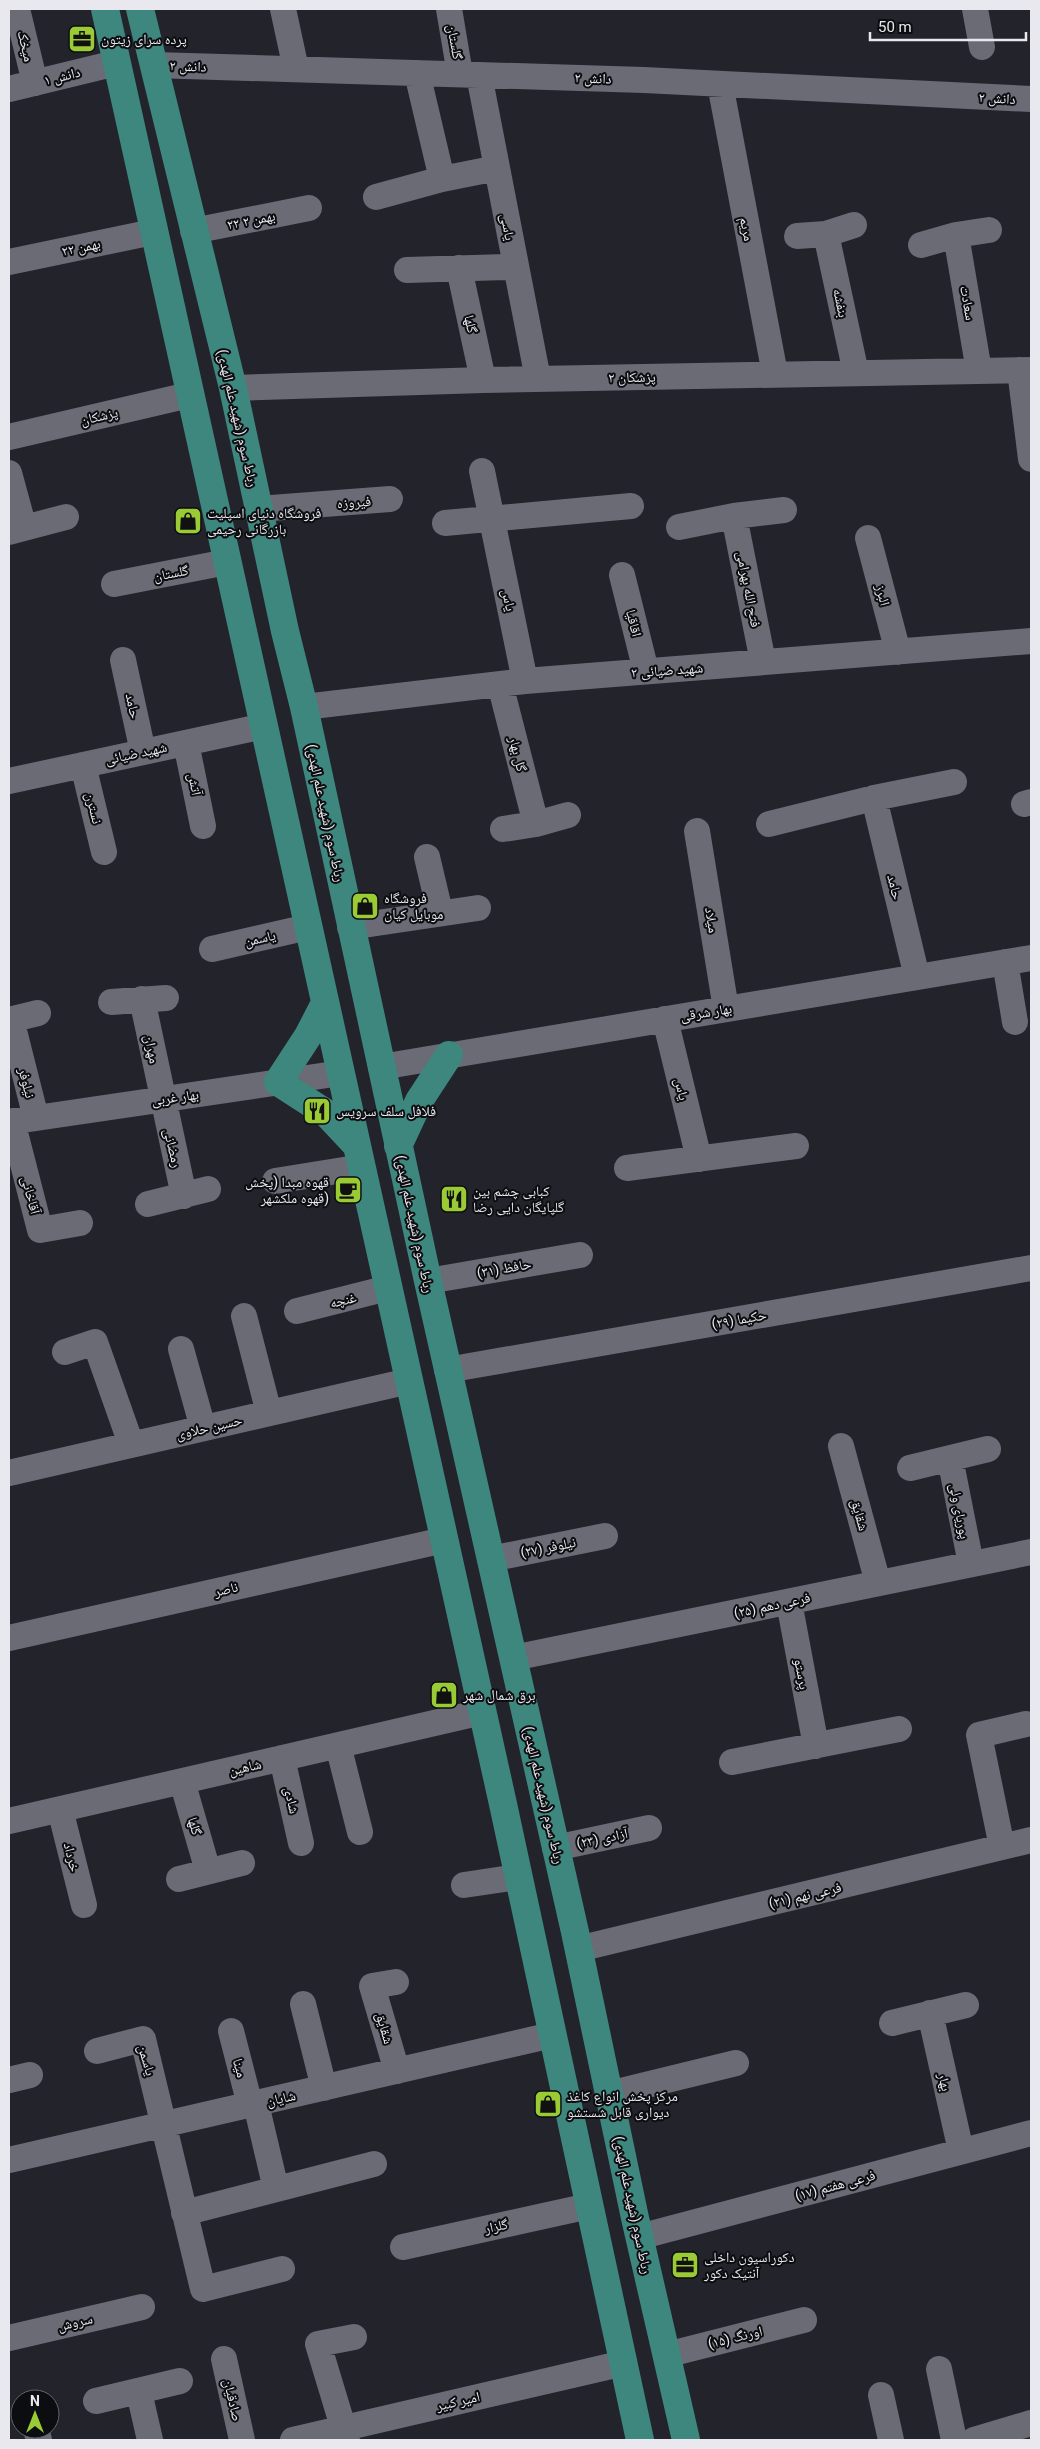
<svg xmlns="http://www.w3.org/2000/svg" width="1040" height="2449" viewBox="0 0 1040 2449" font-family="Roboto,'Noto Naskh Arabic',sans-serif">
  <rect width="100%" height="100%" fill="#22232b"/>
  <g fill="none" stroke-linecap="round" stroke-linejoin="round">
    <path stroke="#6a6b75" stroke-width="26" d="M17 9 35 83
      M283 9 296 69
      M449 9 460 74
      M975 9 982 47
      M154 65 644 80 1031 99
      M417 73 442 179
      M479 75 538 379
      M720 84 775 374
      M9 89 116 63
      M376 197 442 179 497 168
      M193 231 309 208
      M826 234 856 373
      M956 235 979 371
      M797 236 826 234 854 225
      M921 245 956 235 989 230
      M9 262 153 232
      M459 268 483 380
      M407 270 506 267
      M1020 370 1031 459
      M233 388 483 380 1031 370
      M9 437 189 395
      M482 471 525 681
      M9 473 24 528
      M258 509 390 499
      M734 516 763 662
      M445 523 631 506
      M679 527 734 516 784 510
      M9 532 66 517
      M868 538 898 652
      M622 575 646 671
      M114 584 227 562
      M123 660 143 752
      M500 684 536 824
      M304 707 525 681 1031 641
      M186 743 203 826
      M83 765 104 852
      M9 781 264 726
      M874 798 917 977
      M1024 804 1031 802
      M769 824 874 798 954 782
      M503 829 536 824 568 815
      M697 831 726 1009
      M427 857 440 912
      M350 927 478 908
      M212 949 308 927
      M1005 962 1015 1022
      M142 999 184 1196
      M111 1002 166 998
      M11 1019 36 1118
      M665 1019 699 1159
      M9 1020 38 1013
      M381 1067 1031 958
      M12 1121 40 1230 80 1223
      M9 1122 341 1073
      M627 1168 796 1146
      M275 1181 362 1167
      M148 1204 208 1189
      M428 1281 580 1255
      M297 1311 388 1288
      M244 1316 269 1413
      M181 1349 203 1428
      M65 1352 95 1342 131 1444
      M447 1370 1031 1268
      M841 1446 878 1583
      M950 1458 971 1564
      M910 1468 988 1449
      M9 1473 409 1381
      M490 1559 605 1536
      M789 1602 816 1746
      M9 1638 444 1540
      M513 1658 1031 1552
      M338 1745 360 1832
      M282 1758 301 1843
      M732 1762 899 1729
      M182 1781 208 1871
      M60 1809 84 1905
      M9 1821 482 1712
      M1002 1847 979 1735 1026 1724
      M555 1848 649 1828
      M179 1879 242 1863
      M464 1885 518 1877
      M578 1949 1031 1840
      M396 1982 372 1986 397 2071
      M303 2004 324 2088
      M930 2013 961 2151
      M892 2023 966 2005
      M231 2031 250 2105
      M97 2051 143 2039 203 2289 282 2269
      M9 2080 30 2075
      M609 2094 736 2063
      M256 2104 276 2189
      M9 2160 552 2035
      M184 2213 374 2164
      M639 2237 1031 2133
      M403 2247 589 2206
      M9 2338 142 2307
      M666 2355 804 2320
      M224 2359 242 2440
      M939 2369 954 2440
      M139 2392 150 2440
      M881 2395 891 2440
      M96 2401 180 2381
      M36 2429 39 2440
      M293 2440 624 2363
      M347 2440 318 2344 354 2337
      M974 2440 1031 2423"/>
    <path stroke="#3e877f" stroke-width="28" d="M105 9 503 1804 640 2440
      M140 9 233 388 285 631 304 707 428 1281 575 1932 635 2218 686 2440
      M325 1003 308 1036 278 1082 326 1113 357 1146
      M398 1146 419 1101 449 1055"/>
  </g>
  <defs>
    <g id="office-square" transform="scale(1.4375)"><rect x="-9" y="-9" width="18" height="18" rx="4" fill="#9acb35" stroke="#0c0d10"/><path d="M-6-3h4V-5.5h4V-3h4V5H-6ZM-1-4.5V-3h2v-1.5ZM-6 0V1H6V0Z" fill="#111"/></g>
    <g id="shop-square" transform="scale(1.4375)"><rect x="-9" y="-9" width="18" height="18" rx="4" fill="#9acb35" stroke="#0c0d10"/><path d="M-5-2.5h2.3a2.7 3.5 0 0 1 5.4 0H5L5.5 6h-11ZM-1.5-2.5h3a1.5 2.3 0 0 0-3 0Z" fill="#111"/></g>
    <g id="restaurant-square" transform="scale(1.4375)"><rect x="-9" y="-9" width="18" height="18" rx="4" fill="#9acb35" stroke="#0c0d10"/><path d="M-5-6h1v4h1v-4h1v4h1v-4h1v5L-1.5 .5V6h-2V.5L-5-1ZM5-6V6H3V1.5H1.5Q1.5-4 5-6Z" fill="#111"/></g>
    <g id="cafe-square" transform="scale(1.4375)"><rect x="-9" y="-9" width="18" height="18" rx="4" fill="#9acb35" stroke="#0c0d10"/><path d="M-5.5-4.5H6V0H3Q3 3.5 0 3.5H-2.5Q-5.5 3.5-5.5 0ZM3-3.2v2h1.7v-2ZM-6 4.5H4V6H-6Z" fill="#111"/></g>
  </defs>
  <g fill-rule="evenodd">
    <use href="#office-square" x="82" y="39"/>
    <use href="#shop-square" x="188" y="521"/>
    <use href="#shop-square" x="365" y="906"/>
    <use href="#restaurant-square" x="317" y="1111"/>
    <use href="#cafe-square" x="348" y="1190"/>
    <use href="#restaurant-square" x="454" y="1199"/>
    <use href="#shop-square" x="444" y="1695"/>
    <use href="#shop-square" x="548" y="2104"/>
    <use href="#office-square" x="685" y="2265"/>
  </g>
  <g text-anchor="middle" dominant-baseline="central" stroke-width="4" stroke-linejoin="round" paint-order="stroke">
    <g font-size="14" fill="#e8e8ee" stroke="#0c0d10" text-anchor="start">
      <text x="101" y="39">پرده سرای زیتون</text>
      <text x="207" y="513">فروشگاه دنیای اسپلیت<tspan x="207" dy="16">بازرگانی رحیمی</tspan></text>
      <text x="384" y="898">فروشگاه<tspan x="384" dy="16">موبایل کیان</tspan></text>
      <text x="336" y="1111">فلافل سلف سرویس</text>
      <text x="329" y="1182" text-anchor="end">قهوه مبدا (پخش<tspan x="329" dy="16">قهوه ملکشهر)</tspan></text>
      <text x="473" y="1191">کبابی چشم بین<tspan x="473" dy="16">گلپایگان دایی رضا</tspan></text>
      <text x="463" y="1695">برق شمال شهر</text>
      <text x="567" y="2096">مرکز پخش انواع کاغذ<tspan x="567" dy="16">دیواری قابل شستشو</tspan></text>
      <text x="704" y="2257">دکوراسیون داخلی<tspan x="704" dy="16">آنتیک دکور</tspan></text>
    </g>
    <g font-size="14" fill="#e8e8ee" stroke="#0c0d10">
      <text transform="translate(455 42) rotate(80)">گلستان</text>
      <text transform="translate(26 46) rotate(77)">میخک</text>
      <text transform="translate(188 66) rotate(2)">دانش ۲</text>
      <text transform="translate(62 76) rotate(-14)">دانش ۱</text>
      <text transform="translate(593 78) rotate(2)">دانش ۲</text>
      <text transform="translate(997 98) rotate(3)">دانش ۲</text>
      <text transform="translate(251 220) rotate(-11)">۲۲ بهمن ۲</text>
      <text transform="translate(508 227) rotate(79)">یاسی</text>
      <text transform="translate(747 229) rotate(79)">مریم</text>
      <text transform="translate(81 247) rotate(-12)">۲۲ بهمن</text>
      <text transform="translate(841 303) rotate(78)">بنفشه</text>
      <text transform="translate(968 303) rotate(80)">سعادت</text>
      <text transform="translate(471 324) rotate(78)">گلها</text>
      <text transform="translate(632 377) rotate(-1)">پزشکان ۲</text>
      <text transform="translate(99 416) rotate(-13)">پزشکان</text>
      <text transform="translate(238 418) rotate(77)">رباط سوم (شهید علم الهدی)</text>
      <text transform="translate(354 502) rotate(-4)">فیروزه</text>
      <text transform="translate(171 573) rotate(-11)">گلستان</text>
      <text transform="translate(749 589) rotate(79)">فتح الله بهرامی</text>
      <text transform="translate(883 595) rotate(75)">البرز</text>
      <text transform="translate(509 600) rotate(78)">یاس</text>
      <text transform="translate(634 623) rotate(76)">اقاقیا</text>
      <text transform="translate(667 670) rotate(-4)">شهید ضیائی ۲</text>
      <text transform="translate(133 706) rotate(78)">حامد</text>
      <text transform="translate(136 753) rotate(-12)">شهید ضیائی</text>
      <text transform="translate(518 754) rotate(76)">گل بهار</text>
      <text transform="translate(195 784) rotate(79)">آتش</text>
      <text transform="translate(94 808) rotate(76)">نسترن</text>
      <text transform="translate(326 813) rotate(78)">رباط سوم (شهید علم الهدی)</text>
      <text transform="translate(895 887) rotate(76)">حامد</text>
      <text transform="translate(712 920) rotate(81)">میلاد</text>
      <text transform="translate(260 938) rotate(-13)">یاسمن</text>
      <text transform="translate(706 1012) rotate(-9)">بهار شرقی</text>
      <text transform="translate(152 1049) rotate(79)">مهران</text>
      <text transform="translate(27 1083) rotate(76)">نیلوفر</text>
      <text transform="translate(682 1089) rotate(77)">یاس</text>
      <text transform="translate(175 1097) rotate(-8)">بهار غربی</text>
      <text transform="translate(173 1148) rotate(77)">رمضانی</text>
      <text transform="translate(31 1195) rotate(75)">آقاخانی</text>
      <text transform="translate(415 1224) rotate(78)">رباط سوم (شهید علم الهدی)</text>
      <text transform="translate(504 1268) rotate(-10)">حافظ (۳۱)</text>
      <text transform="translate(343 1300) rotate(-14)">غنچه</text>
      <text transform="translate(739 1319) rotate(-10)">حکیما (۲۹)</text>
      <text transform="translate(209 1427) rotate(-13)">حسین حلاوی</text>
      <text transform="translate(960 1511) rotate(79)">پوریای ولی</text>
      <text transform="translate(860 1515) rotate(75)">شقایق</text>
      <text transform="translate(548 1547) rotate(-11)">نیلوفر (۲۷)</text>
      <text transform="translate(226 1589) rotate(-13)">ناصر</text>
      <text transform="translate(772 1605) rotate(-12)">فرعی دهم (۲۵)</text>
      <text transform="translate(802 1674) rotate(80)">پرستو</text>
      <text transform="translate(245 1767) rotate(-13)">شاهین</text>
      <text transform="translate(544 1795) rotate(77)">رباط سوم (شهید علم الهدی)</text>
      <text transform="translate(292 1800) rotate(77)">شادی</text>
      <text transform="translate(195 1826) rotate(74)">گلها</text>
      <text transform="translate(602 1838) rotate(-12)">آزادی (۲۳)</text>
      <text transform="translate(72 1857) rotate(76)">خرداد</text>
      <text transform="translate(805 1895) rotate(-13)">فرعی نهم (۲۱)</text>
      <text transform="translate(385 2028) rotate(74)">شقایق</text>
      <text transform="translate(147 2060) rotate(74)">یاسمن</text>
      <text transform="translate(240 2068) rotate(75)">مینا</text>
      <text transform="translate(945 2082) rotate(77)">بهار</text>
      <text transform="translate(281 2098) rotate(-13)">شایان</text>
      <text transform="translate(835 2185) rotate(-15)">فرعی هفتم (۱۷)</text>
      <text transform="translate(633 2205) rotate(78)">رباط سوم (شهید علم الهدی)</text>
      <text transform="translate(496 2226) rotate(-12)">گلزار</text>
      <text transform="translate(75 2322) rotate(-13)">سروش</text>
      <text transform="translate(735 2337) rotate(-14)">اورنگ (۱۵)</text>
      <text transform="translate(233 2400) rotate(77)">صادقیان</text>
      <text transform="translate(458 2401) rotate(-13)">امیر کبیر</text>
    </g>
  </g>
  <rect width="1040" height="2449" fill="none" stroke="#e8e8ee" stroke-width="20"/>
  <g transform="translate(35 2414)"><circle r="24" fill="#0c0d10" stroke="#646569"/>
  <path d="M0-4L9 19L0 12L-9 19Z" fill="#9acb35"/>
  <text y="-8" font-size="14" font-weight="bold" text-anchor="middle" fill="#e8e8ee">N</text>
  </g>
  <path d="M870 32v8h156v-8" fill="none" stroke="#e8e8ee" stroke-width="2.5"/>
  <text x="878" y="32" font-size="15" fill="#e8e8ee" stroke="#0c0d10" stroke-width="4" paint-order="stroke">50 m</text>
</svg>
